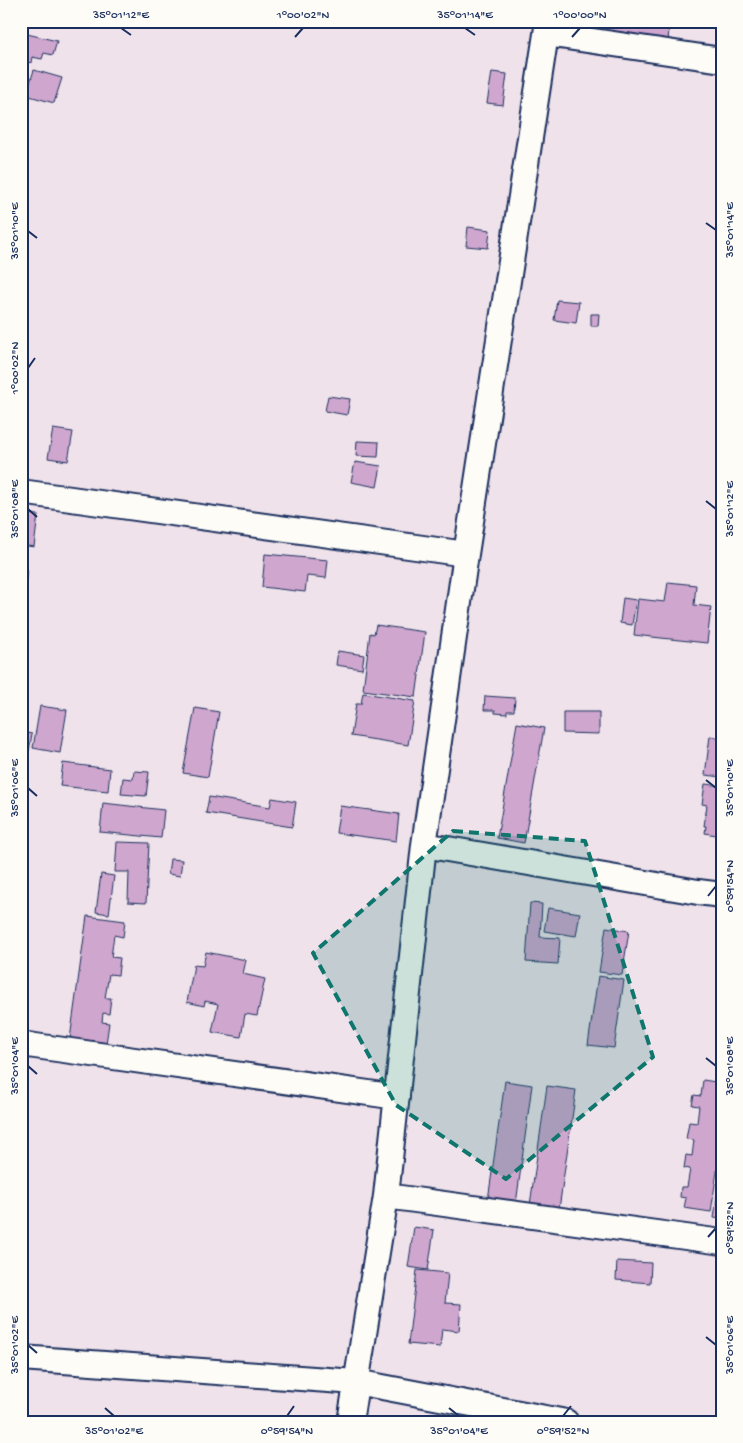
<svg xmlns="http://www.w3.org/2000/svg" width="743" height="1443" viewBox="0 0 743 1443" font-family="'Gochi Hand',sans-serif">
  <rect width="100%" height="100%" fill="#efe2ea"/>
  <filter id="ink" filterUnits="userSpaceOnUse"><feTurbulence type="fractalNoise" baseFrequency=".02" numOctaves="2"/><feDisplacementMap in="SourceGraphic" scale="10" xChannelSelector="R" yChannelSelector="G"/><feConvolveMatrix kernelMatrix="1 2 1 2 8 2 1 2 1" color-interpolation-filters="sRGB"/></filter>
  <g filter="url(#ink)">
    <path fill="#cfa6cd" stroke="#1b2f5e" d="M601 22 669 26 668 44 599 39Z
      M27 34 57 41 53 55 44 53 42 59 32 57 31 63 21 60Z
      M34 70 62 78 54 103 26 95Z
      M492 72 507 74 503 105 487 103Z
      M468 227 490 230 488 248 466 246Z
      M557 300 579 302 576 323 554 320Z
      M591 314H599L598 326H591Z
      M328 396 350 399 347 415 325 411Z
      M53 429 73 432 68 461 48 458Z
      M357 441 379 442 378 457 356 456Z
      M355 462 381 466 377 487 351 482Z
      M21 513 38 515 34 547 21 545Z
      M265 554 328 560 326 578 307 576 305 592 262 587Z
      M21 569H27L23 602H21Z
      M668 582 696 585 694 605 711 607 707 643 634 635 638 599 665 602Z
      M623 598 636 600 632 625 620 623Z
      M376 625 425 632 416 697 363 690 370 633 374 634Z
      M338 651 364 655 362 669 336 665Z
      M363 693 415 701 408 745 351 736 356 704H361Z
      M485 696 515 698 514 711H507V714L495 713V710H484Z
      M40 706 67 710 60 753 33 748Z
      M195 708 219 712 208 777 183 773Z
      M563 712H599V734L563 733Z
      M517 723 544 728 524 843 497 838Z
      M21 732 32 734 29 751 21 750Z
      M710 736 722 738V777L705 775Z
      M63 763 110 769 108 791 60 786Z
      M134 771 149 772 146 796 121 794 123 778 133 779Z
      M705 784 722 786V836L705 833 706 826H704L707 805 702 804Z
      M209 797 270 807 272 798 296 802 292 827 206 813Z
      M103 803 164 810 161 838 100 832Z
      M340 806 399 814 396 841 336 833Z
      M117 842 149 843 146 903 128 902 129 872H115Z
      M170 859 182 860 180 876 168 874Z
      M101 874 114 876 109 914 96 912Z
      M530 903 542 904 540 937 560 938 558 964 526 962Z
      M548 908 580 913 576 936 544 931Z
      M87 916 125 921 123 937 114 935 111 957 120 958 118 975 109 974 105 998H111L109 1014 103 1013 102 1022 109 1023 106 1044 70 1039Z
      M606 927 629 931 622 975 599 972Z
      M206 952 246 960 243 974 265 979 257 1016 245 1014 241 1037 212 1032 218 1004 205 1001 204 1006 187 1002 194 965 203 966Z
      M598 976 624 980 614 1048 588 1045Z
      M703 1080 722 1083V1137L711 1212 684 1208 686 1198 680 1197 681 1187H687L690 1169 684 1168 686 1155 692 1156 694 1140 686 1139 689 1122 697 1123 699 1106 692 1105 694 1095 701 1096Z
      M505 1081 532 1085 516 1204 488 1200Z
      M547 1086 576 1090 559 1209 530 1205Z
      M719 1181H722V1219L714 1218Z
      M414 1227 434 1230 428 1270 408 1267Z
      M617 1261 651 1263 650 1283 616 1280Z
      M417 1270 448 1273 445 1303 461 1304 459 1331 442 1329 440 1347 408 1344Z"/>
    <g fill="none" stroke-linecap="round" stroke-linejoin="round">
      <g stroke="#1b2f5e" stroke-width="28">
        <path id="street" d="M548 21 546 34 722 60
          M21 492 466 554
          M424 845 698 892 722 895
          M21 1044 397 1097
          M386 1196 722 1242
          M21 1358 356 1382 566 1422
          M350 1422 386 1196 424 845 466 554 546 34"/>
      </g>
      <use href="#street" stroke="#fdfcf7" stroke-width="24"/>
    </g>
  </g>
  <path fill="#0f766e" fill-opacity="0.2" stroke="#0f766e" stroke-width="4" stroke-dasharray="10 6" stroke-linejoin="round" d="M453 831 585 841 653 1057 506 1179 396 1105 313 953Z"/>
  <path fill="none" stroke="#1b2f5e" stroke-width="2" d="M121 28 131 35M465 28 475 35M295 37 303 28M572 37 580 28M706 223 716 230M28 231 37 238M28 368 35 358M706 501 716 509M28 509 37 517M706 780 716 788M28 788 37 796M708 896 716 886M706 1058 716 1066M28 1066 37 1074M708 1237 716 1228M706 1337 716 1345M28 1345 37 1353M105 1408 114 1416M449 1408 459 1416M287 1416 294 1406M563 1416 571 1406"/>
  <rect width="743" height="1443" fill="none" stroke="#fdfcf7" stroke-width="55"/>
  <rect x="28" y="28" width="688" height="1388" fill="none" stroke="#1b2f5e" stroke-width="2"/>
  <g font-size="12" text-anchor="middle" fill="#1b2f5e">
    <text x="121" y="18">35°01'12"E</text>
    <text x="303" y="18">1°00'02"N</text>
    <text x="465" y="18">35°01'14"E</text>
    <text x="580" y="18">1°00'00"N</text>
    <text transform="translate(729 230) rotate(-90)" y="4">35°01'14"E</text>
    <text transform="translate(14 231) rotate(-90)" y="4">35°01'10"E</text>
    <text transform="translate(14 368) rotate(-90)" y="4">1°00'02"N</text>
    <text transform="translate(729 509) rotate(-90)" y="4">35°01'12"E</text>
    <text transform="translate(14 509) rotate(-90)" y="4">35°01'08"E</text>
    <text transform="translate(729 788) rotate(-90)" y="4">35°01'10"E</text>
    <text transform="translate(14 788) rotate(-90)" y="4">35°01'06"E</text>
    <text transform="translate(729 886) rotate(-90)" y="4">0°59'54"N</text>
    <text transform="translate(729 1066) rotate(-90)" y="4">35°01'08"E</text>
    <text transform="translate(14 1066) rotate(-90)" y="4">35°01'04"E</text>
    <text transform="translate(729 1228) rotate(-90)" y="4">0°59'52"N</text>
    <text transform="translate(729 1345) rotate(-90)" y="4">35°01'06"E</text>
    <text transform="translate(14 1345) rotate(-90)" y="4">35°01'02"E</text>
    <text x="114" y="1434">35°01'02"E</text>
    <text x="287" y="1434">0°59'54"N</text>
    <text x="459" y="1434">35°01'04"E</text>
    <text x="563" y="1434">0°59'52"N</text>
  </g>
</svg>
